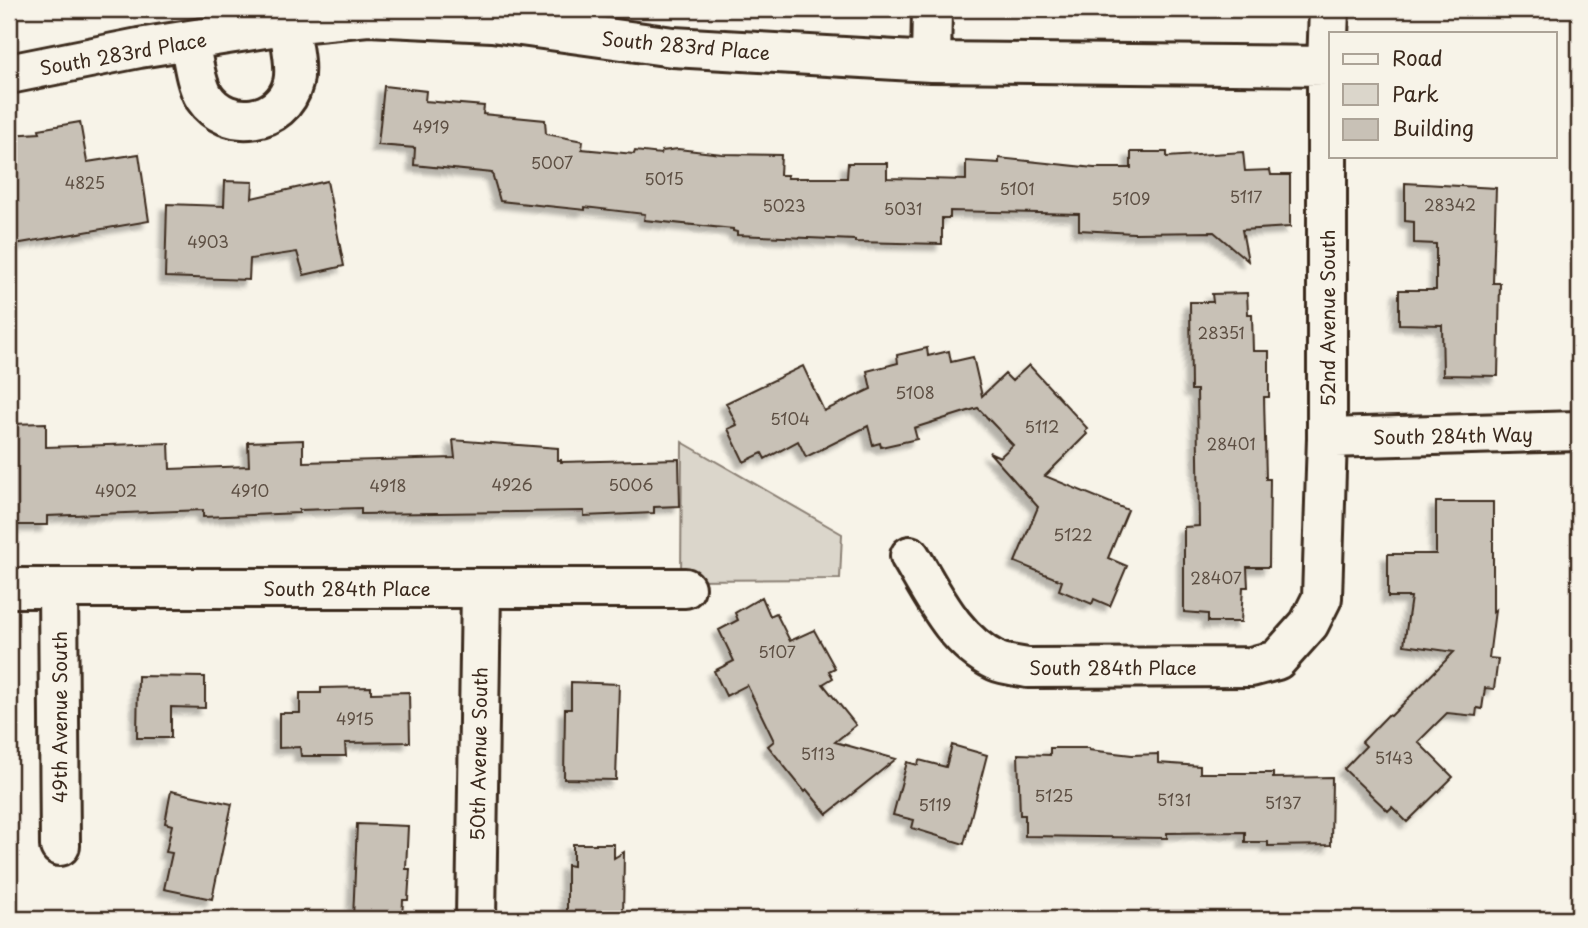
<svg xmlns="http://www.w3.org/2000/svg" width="1588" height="928" viewBox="0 0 1588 928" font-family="'Playpen Sans',sans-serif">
  <defs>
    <filter id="shadow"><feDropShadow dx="-6" dy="6" stdDeviation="2" flood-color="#0004"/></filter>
  </defs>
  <rect width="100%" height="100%" fill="#f7f3e8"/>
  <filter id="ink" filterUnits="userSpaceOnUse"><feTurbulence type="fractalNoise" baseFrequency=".0143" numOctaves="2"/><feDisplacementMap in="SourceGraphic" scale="14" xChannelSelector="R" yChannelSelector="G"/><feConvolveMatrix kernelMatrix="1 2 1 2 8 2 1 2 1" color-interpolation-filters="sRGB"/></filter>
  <g filter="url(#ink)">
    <path fill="#dbd6cb" stroke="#8b8074" stroke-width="2" d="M682 442 842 534 840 579 681 580Z"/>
    <path fill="#c8c1b6" stroke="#3b2a1e" stroke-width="2" filter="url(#shadow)" d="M384 86 426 91 425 101 484 106 483 114 545 120 546 134 583 141 582 149 634 154 635 151 661 154 662 151 678 149 722 154 781 155 780 175H788L787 178H847L848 163H887V178L966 180V161L999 163V158L1094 168H1131V152H1167V157L1243 152 1245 171 1270 170 1271 175H1290V227L1242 230 1248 261 1214 232 1134 233 1079 230V214L950 211V218H942V244L855 242V240L737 235V232L733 231V229L644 220 645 214 585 207V210L500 201 492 173 414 165 415 148 378 145Z
      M80 122 87 162 139 154 149 221 9 245V135L40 133 39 129Z
      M225 181 253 182 252 198 327 181 344 266 304 275 297 252 250 259 249 280 165 277 167 204 224 206Z
      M1405 183 1496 188 1493 283H1500L1498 376 1443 375 1442 325 1399 324V290H1436V244L1414 243V222L1405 221Z
      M1247 293 1248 314H1252L1253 351H1269V397H1264L1266 479H1270L1269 567H1247L1248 587H1243L1241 622H1208V614L1184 612V527L1199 526 1197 390H1191L1190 302H1213L1212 294Z
      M927 348 928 356 949 351 951 362 973 357 982 396 1005 374 1012 381 1029 365 1088 429 1085 431 1087 434 1045 476 1128 510 1108 558 1127 566 1110 606 1094 599 1092 604 1059 590 1062 581 1015 562 1038 507 989 452 1000 457 1013 445 978 408 914 428 917 439 881 447 880 443 873 445 868 426 806 457 798 441 765 459 762 453 744 462 728 429 737 425 726 403 803 366 824 411 871 389 867 371 898 363 897 355Z
      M46 423V447L169 443 170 469 249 466 248 442 303 440V462L455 458 453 440 558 448V460H561V462L679 459 680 506 654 507V513L584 516V511L361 514V508L299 510V513L203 517V510L47 516V525H9V424Z
      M1436 502H1493V612L1495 610 1489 658 1498 659 1494 689 1485 688 1482 709 1477 708 1476 716 1447 713 1418 742 1453 777 1407 822 1392 807 1388 811 1344 769 1366 746 1362 742 1388 715 1391 716 1454 652 1404 645 1411 597H1388V554H1436Z
      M762 597 770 616 776 613 790 641 814 630 835 668 829 671 833 678 823 684 856 725 835 742 896 759 827 814 807 790 805 792 768 746 774 741 747 685 726 696 714 671 734 661 719 630 738 620 735 613Z
      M138 676 205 677V708L171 707V738H137Z
      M571 682 619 684 616 780 564 779 565 709H571Z
      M371 687V693L409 692 410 742 345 743 346 756H301L300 747 279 748V713H300V693H321V688Z
      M952 745 987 755 964 844 912 828 914 820 893 815 907 762 918 765 919 760 946 767Z
      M1050 748H1089V750L1132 755 1158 754V763L1200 766V773H1273V778L1332 777 1331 845 1268 846V842H1245V832L1167 833V838L1025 836V815H1020L1018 754 1050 755Z
      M171 791 232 804 212 899 164 889 172 853 166 852 172 825 165 823Z
      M357 824 408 826 406 869H410L408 900H403L402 919H353Z
      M573 844H614V858L624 852 623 919H573V915H567V865L573 866Z"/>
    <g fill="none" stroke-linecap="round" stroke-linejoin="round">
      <g stroke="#3b2a1e" stroke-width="44">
        <path id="minor" d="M189 40C193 58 195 82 204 97 227 132 283 124 293 83 297 65 291 43 288 24
          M931 62 932 9
          M9 74 139 48 297 23 368 16 492 22 673 47 931 62 1327 66
          M1327 438 1579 431
          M910 556C933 594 954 641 996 661 1005 665 1018 666 1028 668L1251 667 1277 660 1309 624 1322 598 1327 438V66L1329 9
          M9 588H685
          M58 588 60 846
          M476 919 481 588"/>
      </g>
      <use href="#minor" stroke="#f7f3e8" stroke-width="38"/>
    </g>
  </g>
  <g text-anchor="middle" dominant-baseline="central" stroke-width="7" stroke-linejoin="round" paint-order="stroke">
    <g font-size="16" fill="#5e5044">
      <text x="431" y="126">4919</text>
      <text x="552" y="162">5007</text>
      <text x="664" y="178">5015</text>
      <text x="85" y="182">4825</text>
      <text x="1017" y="188">5101</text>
      <text x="1246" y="196">5117</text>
      <text x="1131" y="198">5109</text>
      <text x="1450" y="204">28342</text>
      <text x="784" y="205">5023</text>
      <text x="903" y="208">5031</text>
      <text x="208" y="241">4903</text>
      <text x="1221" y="332">28351</text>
      <text x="915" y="392">5108</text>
      <text x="790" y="418">5104</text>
      <text x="1042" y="426">5112</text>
      <text x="1231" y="443">28401</text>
      <text x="512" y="484">4926</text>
      <text x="631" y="484">5006</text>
      <text x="388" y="485">4918</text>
      <text x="116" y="490">4902</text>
      <text x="250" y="490">4910</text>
      <text x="1073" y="534">5122</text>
      <text x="1216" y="577">28407</text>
      <text x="777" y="651">5107</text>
      <text x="355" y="718">4915</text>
      <text x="818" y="753">5113</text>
      <text x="1394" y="757">5143</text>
      <text x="1054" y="795">5125</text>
      <text x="1174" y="799">5131</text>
      <text x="1283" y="802">5137</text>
      <text x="935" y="804">5119</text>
    </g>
    <g font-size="19" fill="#3b2a1e" stroke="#f7f3e8">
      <text transform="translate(686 45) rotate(5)">South 283rd Place</text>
      <text transform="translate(123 53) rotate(-10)">South 283rd Place</text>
      <text transform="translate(1327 318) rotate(-90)">52nd Avenue South</text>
      <text transform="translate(1453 435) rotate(-1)">South 284th Way</text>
      <text x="347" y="588">South 284th Place</text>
      <text x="1113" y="667">South 284th Place</text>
      <text transform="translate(59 717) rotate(-90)">49th Avenue South</text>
      <text transform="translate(478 754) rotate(-89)">50th Avenue South</text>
    </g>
  </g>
  <rect width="1588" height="928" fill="none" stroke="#f7f3e8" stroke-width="35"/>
  <rect x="18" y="18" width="1553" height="893" fill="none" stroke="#3b2a1e" stroke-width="2.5" filter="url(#ink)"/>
  <rect x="1329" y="32" width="228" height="126" fill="#f7f3e8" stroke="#aca397" stroke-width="2"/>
  <rect x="1343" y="54" width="35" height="10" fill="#f7f3e8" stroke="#aca397" stroke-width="2"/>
  <text x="1392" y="66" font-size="21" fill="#3b2a1e">Road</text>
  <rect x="1343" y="84" width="35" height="21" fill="#dbd6cb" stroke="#aca397" stroke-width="2"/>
  <text x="1392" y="102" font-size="21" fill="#3b2a1e">Park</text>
  <rect x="1343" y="119" width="35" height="21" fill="#c8c1b6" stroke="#aca397" stroke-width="2"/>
  <text x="1392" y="136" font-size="21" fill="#3b2a1e">Building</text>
</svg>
